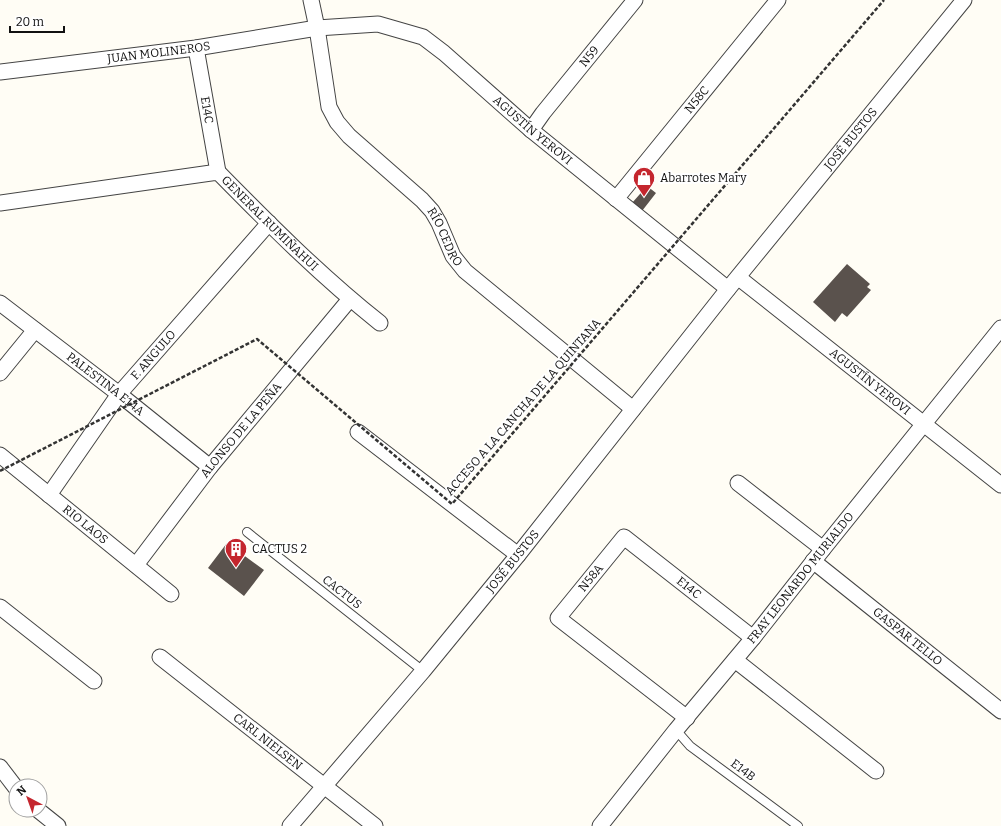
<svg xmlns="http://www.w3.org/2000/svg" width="1001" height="826" viewBox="0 0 1001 826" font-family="Bitter,serif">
  <rect width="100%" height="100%" fill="#fffdf5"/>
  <path fill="#5a524d" d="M647 186 656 193 642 211 632 203Z
    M847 264 870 284 867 287 871 290 847 317 842 313 835 322 813 302Z
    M227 543 264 570 244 596 208 568Z"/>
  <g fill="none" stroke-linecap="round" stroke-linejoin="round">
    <g stroke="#444" stroke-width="10">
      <path id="service" d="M247 532 423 671
        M676 730 690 746 798 826"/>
    </g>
    <g stroke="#444" stroke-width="17">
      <g id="minor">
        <path id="s1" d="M311 0 317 28 329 107 337 122 349 136 422 200 432 211 439 223 453 256 465 271 633 409"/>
        <path id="s2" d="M196 48 218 172"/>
        <path id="s3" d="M0 72 196 48 317 28 378 24 423 37 444 53 531 130 728 289"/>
        <path id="s4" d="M531 130 543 113 635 0"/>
        <path id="s5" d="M616 199 778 0"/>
        <path id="s6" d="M0 203 218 172C270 225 322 277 380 323"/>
        <path id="s7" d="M739 278 1001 485"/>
        <path id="s8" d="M0 303 119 394 210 467"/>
        <path d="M0 373 35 330"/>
        <path d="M358 432 518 555"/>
        <path id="s9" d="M0 455 171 594"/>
        <path d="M738 483 823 549"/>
        <path id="s10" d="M49 495 119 394 269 223"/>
        <path id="s11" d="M813 561 1001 711"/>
        <path id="s12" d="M136 565 210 467 350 299"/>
        <path d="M0 607 94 681"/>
        <path id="s13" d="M160 657 375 826"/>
        <path d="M735 660 876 771"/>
        <path id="s14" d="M687 718 558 618 624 537 753 638"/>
        <path d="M0 767 16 788"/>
        <path d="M38 810 58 826"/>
        <path id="s15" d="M290 826 423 671 518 555 728 289 964 0"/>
        <path id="s16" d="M600 826 676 730 753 638 823 549 1001 328"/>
      </g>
    </g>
    <use href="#service" stroke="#fff" stroke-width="8"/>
    <use href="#minor" stroke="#fff" stroke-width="15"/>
    <path stroke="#333" stroke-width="2.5" stroke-dasharray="4 2" stroke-linecap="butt" d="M0 471 257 339 452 504 884 0"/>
  </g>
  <defs>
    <g id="shop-pin" transform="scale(1.15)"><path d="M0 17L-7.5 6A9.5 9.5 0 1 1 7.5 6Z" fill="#c4262e" stroke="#fff"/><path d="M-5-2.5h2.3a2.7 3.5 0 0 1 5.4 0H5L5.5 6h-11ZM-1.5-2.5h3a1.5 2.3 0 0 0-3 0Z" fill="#fff"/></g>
    <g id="building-pin" transform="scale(1.15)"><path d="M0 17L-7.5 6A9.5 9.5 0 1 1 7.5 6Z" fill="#c4262e" stroke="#fff"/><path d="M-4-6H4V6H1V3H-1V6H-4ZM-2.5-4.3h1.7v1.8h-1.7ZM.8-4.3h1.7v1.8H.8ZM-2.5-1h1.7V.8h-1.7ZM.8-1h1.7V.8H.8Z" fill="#fff"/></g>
  </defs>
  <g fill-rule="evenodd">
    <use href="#shop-pin" x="644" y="178"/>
    <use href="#building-pin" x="236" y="549"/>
  </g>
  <g text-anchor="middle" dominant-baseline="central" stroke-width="4" stroke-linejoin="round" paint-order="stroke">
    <g font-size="12" fill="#111" stroke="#fff">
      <text stroke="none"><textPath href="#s3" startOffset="160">JUAN MOLINEROS</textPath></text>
      <text stroke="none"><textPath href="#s4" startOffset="94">N59</textPath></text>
      <text stroke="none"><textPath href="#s5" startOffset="128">N58C</textPath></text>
      <text stroke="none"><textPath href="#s2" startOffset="63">E14C</textPath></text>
      <text stroke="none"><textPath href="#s3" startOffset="572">AGUSTÍN YEROVI</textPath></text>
      <text stroke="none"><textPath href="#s15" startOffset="887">JOSÉ BUSTOS</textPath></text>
      <text stroke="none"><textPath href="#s6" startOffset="293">GENERAL RUMIÑAHUI</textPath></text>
      <text stroke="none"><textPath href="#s1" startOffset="285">RÍO CEDRO</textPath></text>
      <text stroke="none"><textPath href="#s10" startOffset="175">F. ANGULO</textPath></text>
      <text stroke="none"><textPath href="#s7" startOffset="167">AGUSTÍN YEROVI</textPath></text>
      <text stroke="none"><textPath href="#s8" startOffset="133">PALESTINA E14A</textPath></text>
      <text transform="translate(523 407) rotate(-49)">ACCESO A LA CANCHA DE LA QUINTANA</text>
      <text stroke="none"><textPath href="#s12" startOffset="171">ALONSO DE LA PEÑA</textPath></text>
      <text stroke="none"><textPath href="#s9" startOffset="110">RIO LAOS</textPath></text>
      <text stroke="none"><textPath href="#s15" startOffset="346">JOSÉ BUSTOS</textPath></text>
      <text stroke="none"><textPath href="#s14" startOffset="215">N58A</textPath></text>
      <text stroke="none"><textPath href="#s16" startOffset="319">FRAY LEONARDO MURIALDO</textPath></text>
      <text stroke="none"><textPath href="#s14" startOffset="350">E14C</textPath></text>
      <text transform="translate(342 592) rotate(38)">CACTUS</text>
      <text stroke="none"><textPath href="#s11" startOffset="121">GASPAR TELLO</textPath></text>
      <text stroke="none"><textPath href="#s13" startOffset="137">CARL NIELSEN</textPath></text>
      <text transform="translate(743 770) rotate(37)">E14B</text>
    </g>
    <g font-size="12" fill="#111" stroke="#fff" text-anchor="start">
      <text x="660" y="178">Abarrotes Mary</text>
      <text x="252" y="549">CACTUS 2</text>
    </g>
  </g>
  <g transform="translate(28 798) rotate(319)"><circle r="19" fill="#ffffff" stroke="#a0a0a0"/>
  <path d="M0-3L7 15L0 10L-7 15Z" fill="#c4262e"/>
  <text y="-6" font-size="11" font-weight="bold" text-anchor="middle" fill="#111111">N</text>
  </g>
  <path d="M10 26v6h54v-6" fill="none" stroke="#111111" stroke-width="2"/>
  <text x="16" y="26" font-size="12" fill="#111111" stroke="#ffffff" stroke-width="3" paint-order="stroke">20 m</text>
</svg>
